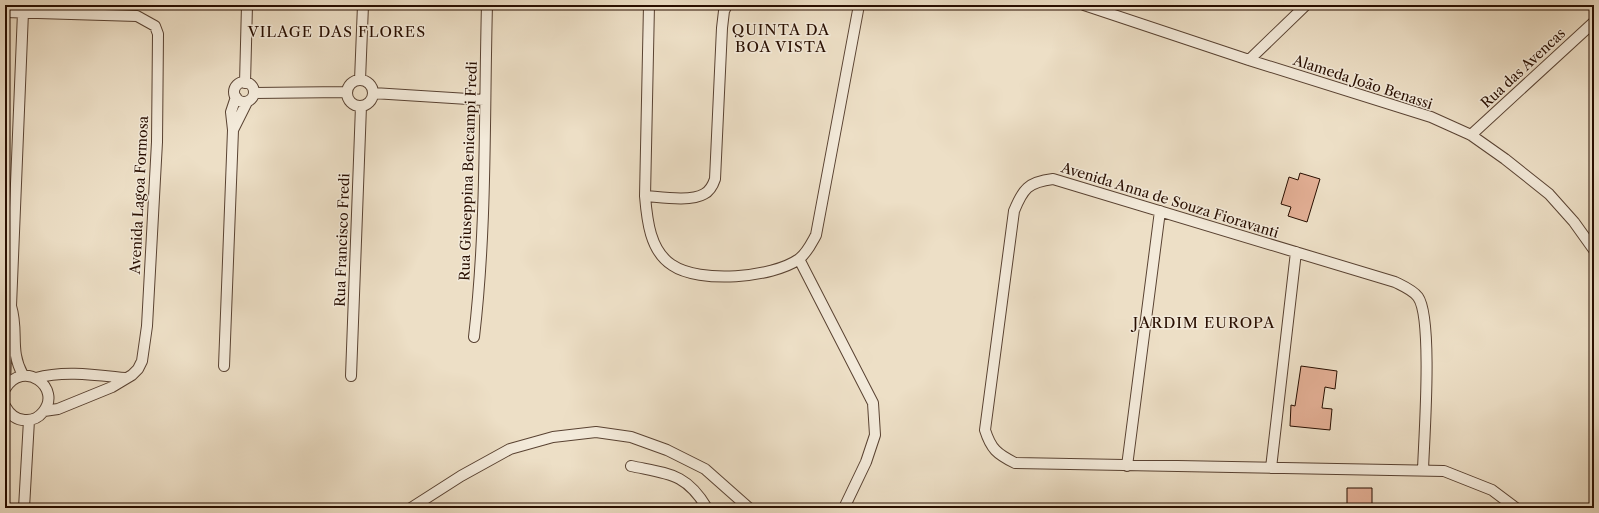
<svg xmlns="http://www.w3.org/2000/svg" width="1599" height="513" viewBox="0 0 1599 513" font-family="'Libre Caslon Text',serif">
  <rect width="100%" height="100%" fill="#eddfc6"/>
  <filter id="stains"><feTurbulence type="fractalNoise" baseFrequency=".005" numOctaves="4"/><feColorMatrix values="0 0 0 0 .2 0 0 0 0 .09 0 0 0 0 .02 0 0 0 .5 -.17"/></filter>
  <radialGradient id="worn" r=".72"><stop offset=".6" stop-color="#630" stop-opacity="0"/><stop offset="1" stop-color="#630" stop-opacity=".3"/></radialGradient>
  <path fill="#e3af95" stroke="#280e00" d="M1300 173 1320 179 1307 222 1288 216 1291 207 1281 204 1289 177 1298 180Z
    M1301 366 1337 371 1335 389 1325 387 1322 408 1332 409 1330 430 1290 426 1291 405 1295 406Z
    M1347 488H1372V508H1347Z"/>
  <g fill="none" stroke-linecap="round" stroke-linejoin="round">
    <g stroke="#594232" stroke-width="12">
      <path id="minor" d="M649 5 645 196C647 220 650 251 672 265 700 284 772 278 799 259 807 253 811 244 816 235L859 5
        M1084 5 1249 60 1431 117 1471 135 1505 159 1549 194 1574 222 1594 250
        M5 12 137 16 155 26 158 34 157 142 147 326 142 361 138 369 132 375 112 387 58 409 44 411
        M23 12 11 306C19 332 9 350 23 375
        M1249 60 1306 5
        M347 93a13 13 0 1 1 26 0a13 13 0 1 1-26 0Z
        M360 80 363 5
        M234 92a10 10 0 1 1 20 0a10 10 0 1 1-20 0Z
        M245 83 247 5
        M254 93 346 92
        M373 93 484 100
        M233 130 247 102
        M1471 135 1594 22
        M645 196C660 197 691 202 704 194 710 191 713 185 715 179L722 28 724 11 727 5
        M799 259 873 403 875 435 866 462 844 508
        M474 337C487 227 484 115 487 5
        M224 366 233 130 231 112 236 97
        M351 376 361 106
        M36 378C64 370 96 375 125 378
        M5 388 7 317 11 306
        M5 389C23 358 63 388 43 412 39 417 33 420 27 420 17 421 10 415 5 406
        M631 466C669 474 686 473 707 508
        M1127 466 1160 211
        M1271 468 1296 252
        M1423 470C1424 438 1433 318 1418 297 1413 290 1403 286 1395 282L1053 179C1028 182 1023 189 1014 211L985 430C991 449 997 454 1015 463L1444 471 1492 490 1516 508
        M24 508 29 420
        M411 508 461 476 510 449 553 437 596 432 631 437 667 450 705 469 749 508"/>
    </g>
    <use href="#minor" stroke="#f3eada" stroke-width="10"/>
  </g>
  <g text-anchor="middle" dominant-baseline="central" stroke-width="3" stroke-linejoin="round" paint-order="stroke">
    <g font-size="14" fill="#280e00" stroke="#f3eada">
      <text transform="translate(1523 68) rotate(-43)">Rua das Avencas</text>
      <text transform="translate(1363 82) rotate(18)">Alameda João Benassi</text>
      <text transform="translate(468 171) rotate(-88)">Rua Giuseppina Benicampi Fredi</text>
      <text transform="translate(139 195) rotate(-87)">Avenida Lagoa Formosa</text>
      <text transform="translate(1170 200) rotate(17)">Avenida Anna de Souza Fioravanti</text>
      <text transform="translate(342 240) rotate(-88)">Rua Francisco Fredi</text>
    </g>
    <g font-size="15" letter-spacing="1" fill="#280e00" stroke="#f3eada">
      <text x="781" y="29">QUINTA DA<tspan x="781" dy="17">BOA VISTA</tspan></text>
      <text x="337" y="31">VILAGE DAS FLORES</text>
      <text x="1204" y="322">JARDIM EUROPA</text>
    </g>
  </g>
  <rect width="1599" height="513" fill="none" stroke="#eddfc6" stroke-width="20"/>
  <rect x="6" y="6" width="1587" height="501" fill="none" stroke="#280e00" stroke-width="2"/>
  <rect x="10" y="10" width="1579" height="493" fill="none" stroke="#280e00"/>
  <rect width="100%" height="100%" filter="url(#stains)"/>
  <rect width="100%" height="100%" fill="url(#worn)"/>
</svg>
